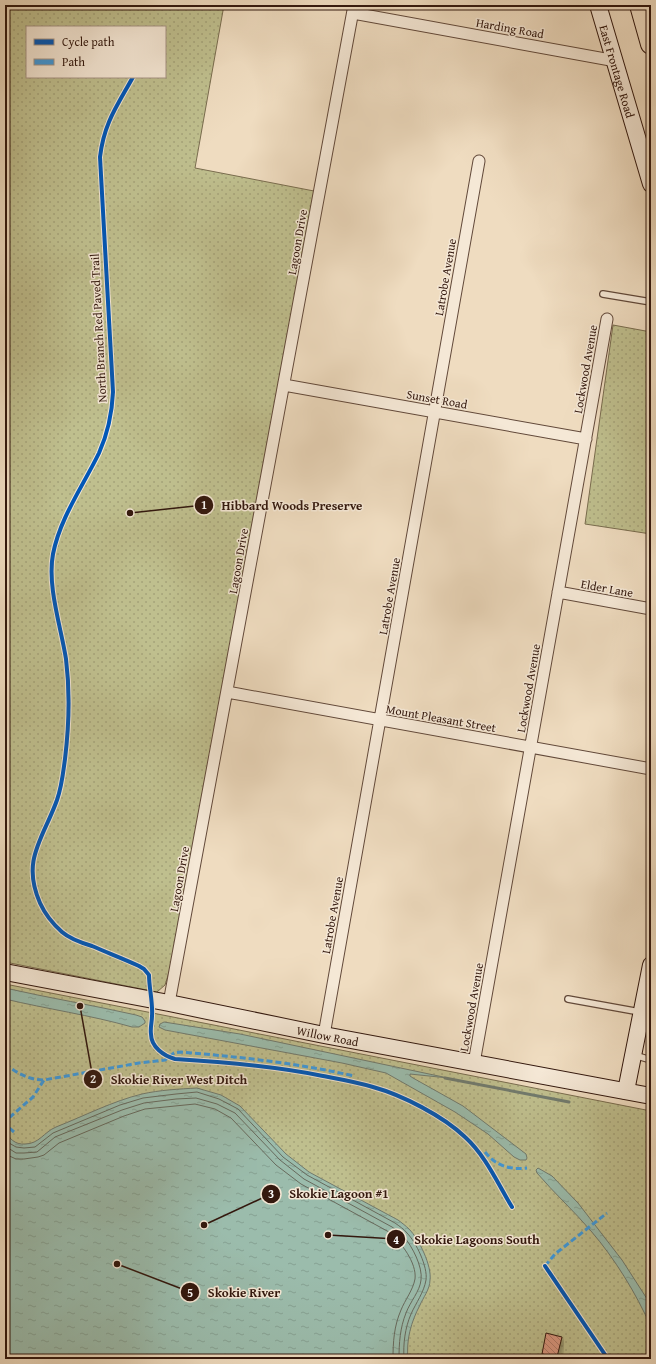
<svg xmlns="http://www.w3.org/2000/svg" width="656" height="1364" viewBox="0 0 656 1364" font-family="'Gentium Book Plus',serif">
  <defs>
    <pattern id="park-dots" width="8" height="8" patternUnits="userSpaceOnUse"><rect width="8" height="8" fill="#bfbf8e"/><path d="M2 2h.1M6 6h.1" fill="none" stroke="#a5a379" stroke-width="1.8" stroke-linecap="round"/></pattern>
    <pattern id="water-ripples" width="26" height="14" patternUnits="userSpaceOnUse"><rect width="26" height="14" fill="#9bbcac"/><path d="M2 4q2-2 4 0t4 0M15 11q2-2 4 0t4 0" fill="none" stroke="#86a193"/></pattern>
    <pattern id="building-back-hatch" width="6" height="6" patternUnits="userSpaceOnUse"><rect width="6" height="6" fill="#dc9982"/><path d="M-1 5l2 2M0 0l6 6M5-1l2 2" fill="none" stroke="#b37c69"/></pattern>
    <filter id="shadow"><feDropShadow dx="3" dy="3" stdDeviation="2" flood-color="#0004"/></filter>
  </defs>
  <rect width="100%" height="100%" fill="#efdcc0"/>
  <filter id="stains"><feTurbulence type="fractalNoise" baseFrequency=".005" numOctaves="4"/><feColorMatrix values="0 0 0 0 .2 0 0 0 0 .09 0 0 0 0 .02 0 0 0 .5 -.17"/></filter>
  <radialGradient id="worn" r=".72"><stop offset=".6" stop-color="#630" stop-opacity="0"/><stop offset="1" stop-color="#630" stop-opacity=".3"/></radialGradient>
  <path fill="url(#park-dots)" stroke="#796c4e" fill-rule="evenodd" d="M5 5H224L195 168 314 191 172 963 165 985 157 992 5 962ZM27 27H165V77H27Z
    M613 325 651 332V534L585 524Z
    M5 984 651 1111V1359H5Z"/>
  <path fill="url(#water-ripples)" stroke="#717a6d" d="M5 988C49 998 92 1005 136 1015L142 1017 145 1021V1023L139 1027H132C90 1015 47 1009 5 999Z
    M164 1022 240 1034 448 1078 410 1074V1076L413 1078 463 1106 526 1154 527 1158 526 1160H520L514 1157 488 1134 455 1112 386 1073 342 1063 165 1030 159 1027 160 1024Z
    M197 1088 221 1095 240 1106 286 1154 309 1172 398 1220C402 1223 406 1226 409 1229 419 1239 432 1266 430 1280 430 1289 423 1298 420 1305 411 1322 406 1340 408 1359H5V1129C8 1138 15 1145 25 1144 39 1144 44 1132 56 1127 84 1116 113 1101 142 1094 160 1090 179 1089 197 1088Z
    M538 1168 552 1176 578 1203 622 1260 651 1305V1327C636 1293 615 1259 591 1231 574 1211 554 1193 537 1173L536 1170Z"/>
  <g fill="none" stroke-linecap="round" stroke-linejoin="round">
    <path stroke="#676a5d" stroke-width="1" d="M5 1137 9 1143 16 1147 24 1148 35 1147 53 1133 120 1105 143 1098 176 1094 197 1092 219 1099 238 1109 283 1157 307 1175 395 1223C399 1226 404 1229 407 1233 416 1242 428 1267 426 1280 424 1292 416 1303 411 1314 405 1328 403 1344 404 1359
      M5 1146 16 1153H24L37 1152 55 1137 122 1110 144 1103 176 1099 196 1098 217 1104 235 1113 280 1160 304 1179 392 1227C396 1230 401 1233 404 1237 412 1246 423 1267 421 1280 420 1291 410 1302 406 1313 400 1328 399 1343 399 1359
      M5 1154 16 1159H24L38 1157 44 1155 59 1143 124 1116 145 1109 195 1104 215 1109 231 1118 276 1165 301 1184 389 1232C401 1242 417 1263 415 1279 413 1290 405 1300 401 1310 394 1326 393 1342 393 1359"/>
    <path stroke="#717a6d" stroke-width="3" d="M445 1078 569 1102"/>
  </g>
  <path fill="url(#building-back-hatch)" stroke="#33180e" filter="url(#shadow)" d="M546 1333 562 1337 557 1357 542 1354Z"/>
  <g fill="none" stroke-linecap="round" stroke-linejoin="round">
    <g stroke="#62493a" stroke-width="8">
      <path id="lane" d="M603 294 651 302
        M568 999 651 1014
        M634 1055 651 1060"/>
    </g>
    <g stroke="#62493a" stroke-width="13">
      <path id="street" d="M353 13 616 61
        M284 385 586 439
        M558 592 651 609
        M227 692 651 769
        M169 1003 354 5
        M324 1035 479 161
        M474 1063 607 319"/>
    </g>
    <g stroke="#33180e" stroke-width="18">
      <g id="secondary">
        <path id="s1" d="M598 5 651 184"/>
        <path id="s2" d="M5 972 169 1003 324 1035 651 1096"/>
        <path d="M626 1091 651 965"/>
      </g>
    </g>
    <g stroke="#33180e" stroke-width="22">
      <path id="highway" d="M640 5 651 44"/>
    </g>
    <use href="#lane" stroke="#f5e8d6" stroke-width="5.5"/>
    <use href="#street" stroke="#f5e8d6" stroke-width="11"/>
    <use href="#secondary" stroke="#f5e8d6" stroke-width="16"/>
    <use href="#highway" stroke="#efdcc0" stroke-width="20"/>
    <path stroke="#3e9ade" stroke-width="3" stroke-dasharray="6 3" stroke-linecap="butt" d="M5 1064C17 1073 29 1080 44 1080L139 1063 165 1060 174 1053 181 1052C240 1057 297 1063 354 1076
      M14 1132 8 1127 7 1122 10 1117 33 1097 44 1080
      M485 1152C496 1166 510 1170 527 1168
      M545 1266 555 1254 607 1213"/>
    <g stroke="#f5e8d6" stroke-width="6">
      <path id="cycleway" d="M133 77C117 106 104 123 100 157L113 392C112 414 108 433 99 453 83 486 60 518 53 554 47 586 61 627 66 659 70 691 69 726 65 759 63 773 62 786 57 800 43 839 21 860 40 903 45 914 53 924 62 932 70 939 82 943 92 946 108 953 124 959 139 966L144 969 149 975C149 988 153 1002 152 1016 152 1022 150 1028 151 1034 151 1047 164 1056 175 1059 225 1062 274 1066 323 1076 339 1079 356 1082 373 1087 402 1095 443 1116 465 1137 486 1156 498 1184 512 1207
        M545 1266 608 1359"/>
    </g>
    <use href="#cycleway" stroke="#0057b8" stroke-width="4"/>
  </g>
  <g text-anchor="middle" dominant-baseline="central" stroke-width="3" stroke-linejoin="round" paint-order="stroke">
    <g font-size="12" fill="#33180e" stroke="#f5e8d6">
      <text transform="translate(510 28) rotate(10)">Harding Road</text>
      <text stroke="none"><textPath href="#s1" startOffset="69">East Frontage Road</textPath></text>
      <text transform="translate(297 242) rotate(-80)">Lagoon Drive</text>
      <text transform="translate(445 277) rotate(-80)">Latrobe Avenue</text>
      <text transform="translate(98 328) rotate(-93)">North Branch Red Paved Trail</text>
      <text transform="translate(585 369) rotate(-80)">Lockwood Avenue</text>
      <text transform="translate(437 399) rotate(10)">Sunset Road</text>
      <text transform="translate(238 561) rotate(-80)">Lagoon Drive</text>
      <text transform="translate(607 588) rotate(10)">Elder Lane</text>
      <text transform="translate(389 596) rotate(-80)">Latrobe Avenue</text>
      <text transform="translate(528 688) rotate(-80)">Lockwood Avenue</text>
      <text transform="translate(441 718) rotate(10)">Mount Pleasant Street</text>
      <text transform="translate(179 879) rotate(-80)">Lagoon Drive</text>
      <text transform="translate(332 915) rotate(-80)">Latrobe Avenue</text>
      <text transform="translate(471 1007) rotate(-80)">Lockwood Avenue</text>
      <text stroke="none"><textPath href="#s2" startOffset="329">Willow Road</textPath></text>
    </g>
  </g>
  <path fill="none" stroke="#33180e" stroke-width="1.5" d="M130 513L204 505M80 1006L93 1079M204 1225L271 1194M328 1235L396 1239M117 1264L190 1292"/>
  <g fill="#33180e" stroke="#f5e8d6" stroke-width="1.5">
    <circle cx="130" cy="513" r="4"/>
    <circle cx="80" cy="1006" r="4"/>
    <circle cx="204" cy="1225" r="4"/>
    <circle cx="328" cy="1235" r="4"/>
    <circle cx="117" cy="1264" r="4"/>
    <circle cx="204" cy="505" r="10"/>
    <circle cx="93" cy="1079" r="10"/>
    <circle cx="271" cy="1194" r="10"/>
    <circle cx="396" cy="1239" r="10"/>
    <circle cx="190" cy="1292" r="10"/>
  </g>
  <g font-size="12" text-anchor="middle" font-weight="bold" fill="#fff">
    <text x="204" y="509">1</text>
    <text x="93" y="1083">2</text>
    <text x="271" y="1198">3</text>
    <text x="396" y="1244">4</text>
    <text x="190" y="1297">5</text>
  </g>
  <g font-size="13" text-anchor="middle" font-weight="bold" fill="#33180e" stroke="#f5e8d6" stroke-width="3" stroke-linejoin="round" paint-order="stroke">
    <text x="292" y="510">Hibbard Woods Preserve</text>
    <text x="179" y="1084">Skokie River West Ditch</text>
    <text x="339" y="1198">Skokie Lagoon #1</text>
    <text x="477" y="1244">Skokie Lagoons South</text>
    <text x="244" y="1297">Skokie River</text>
  </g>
  <rect width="656" height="1364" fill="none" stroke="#efdcc0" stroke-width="20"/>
  <rect x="6" y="6" width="644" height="1352" fill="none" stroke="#33180e" stroke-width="2"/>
  <rect x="10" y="10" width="636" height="1344" fill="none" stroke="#33180e"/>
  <rect x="26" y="26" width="140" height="52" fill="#f5e8d6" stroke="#a79586"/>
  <rect x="34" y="39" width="20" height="6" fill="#0057b8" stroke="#a79586"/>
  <text x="62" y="46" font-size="12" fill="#33180e">Cycle path</text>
  <rect x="34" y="59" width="20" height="6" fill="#3e9ade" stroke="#a79586"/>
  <text x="62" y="66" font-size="12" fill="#33180e">Path</text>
  <rect width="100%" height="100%" filter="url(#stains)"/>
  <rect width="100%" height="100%" fill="url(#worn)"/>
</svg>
